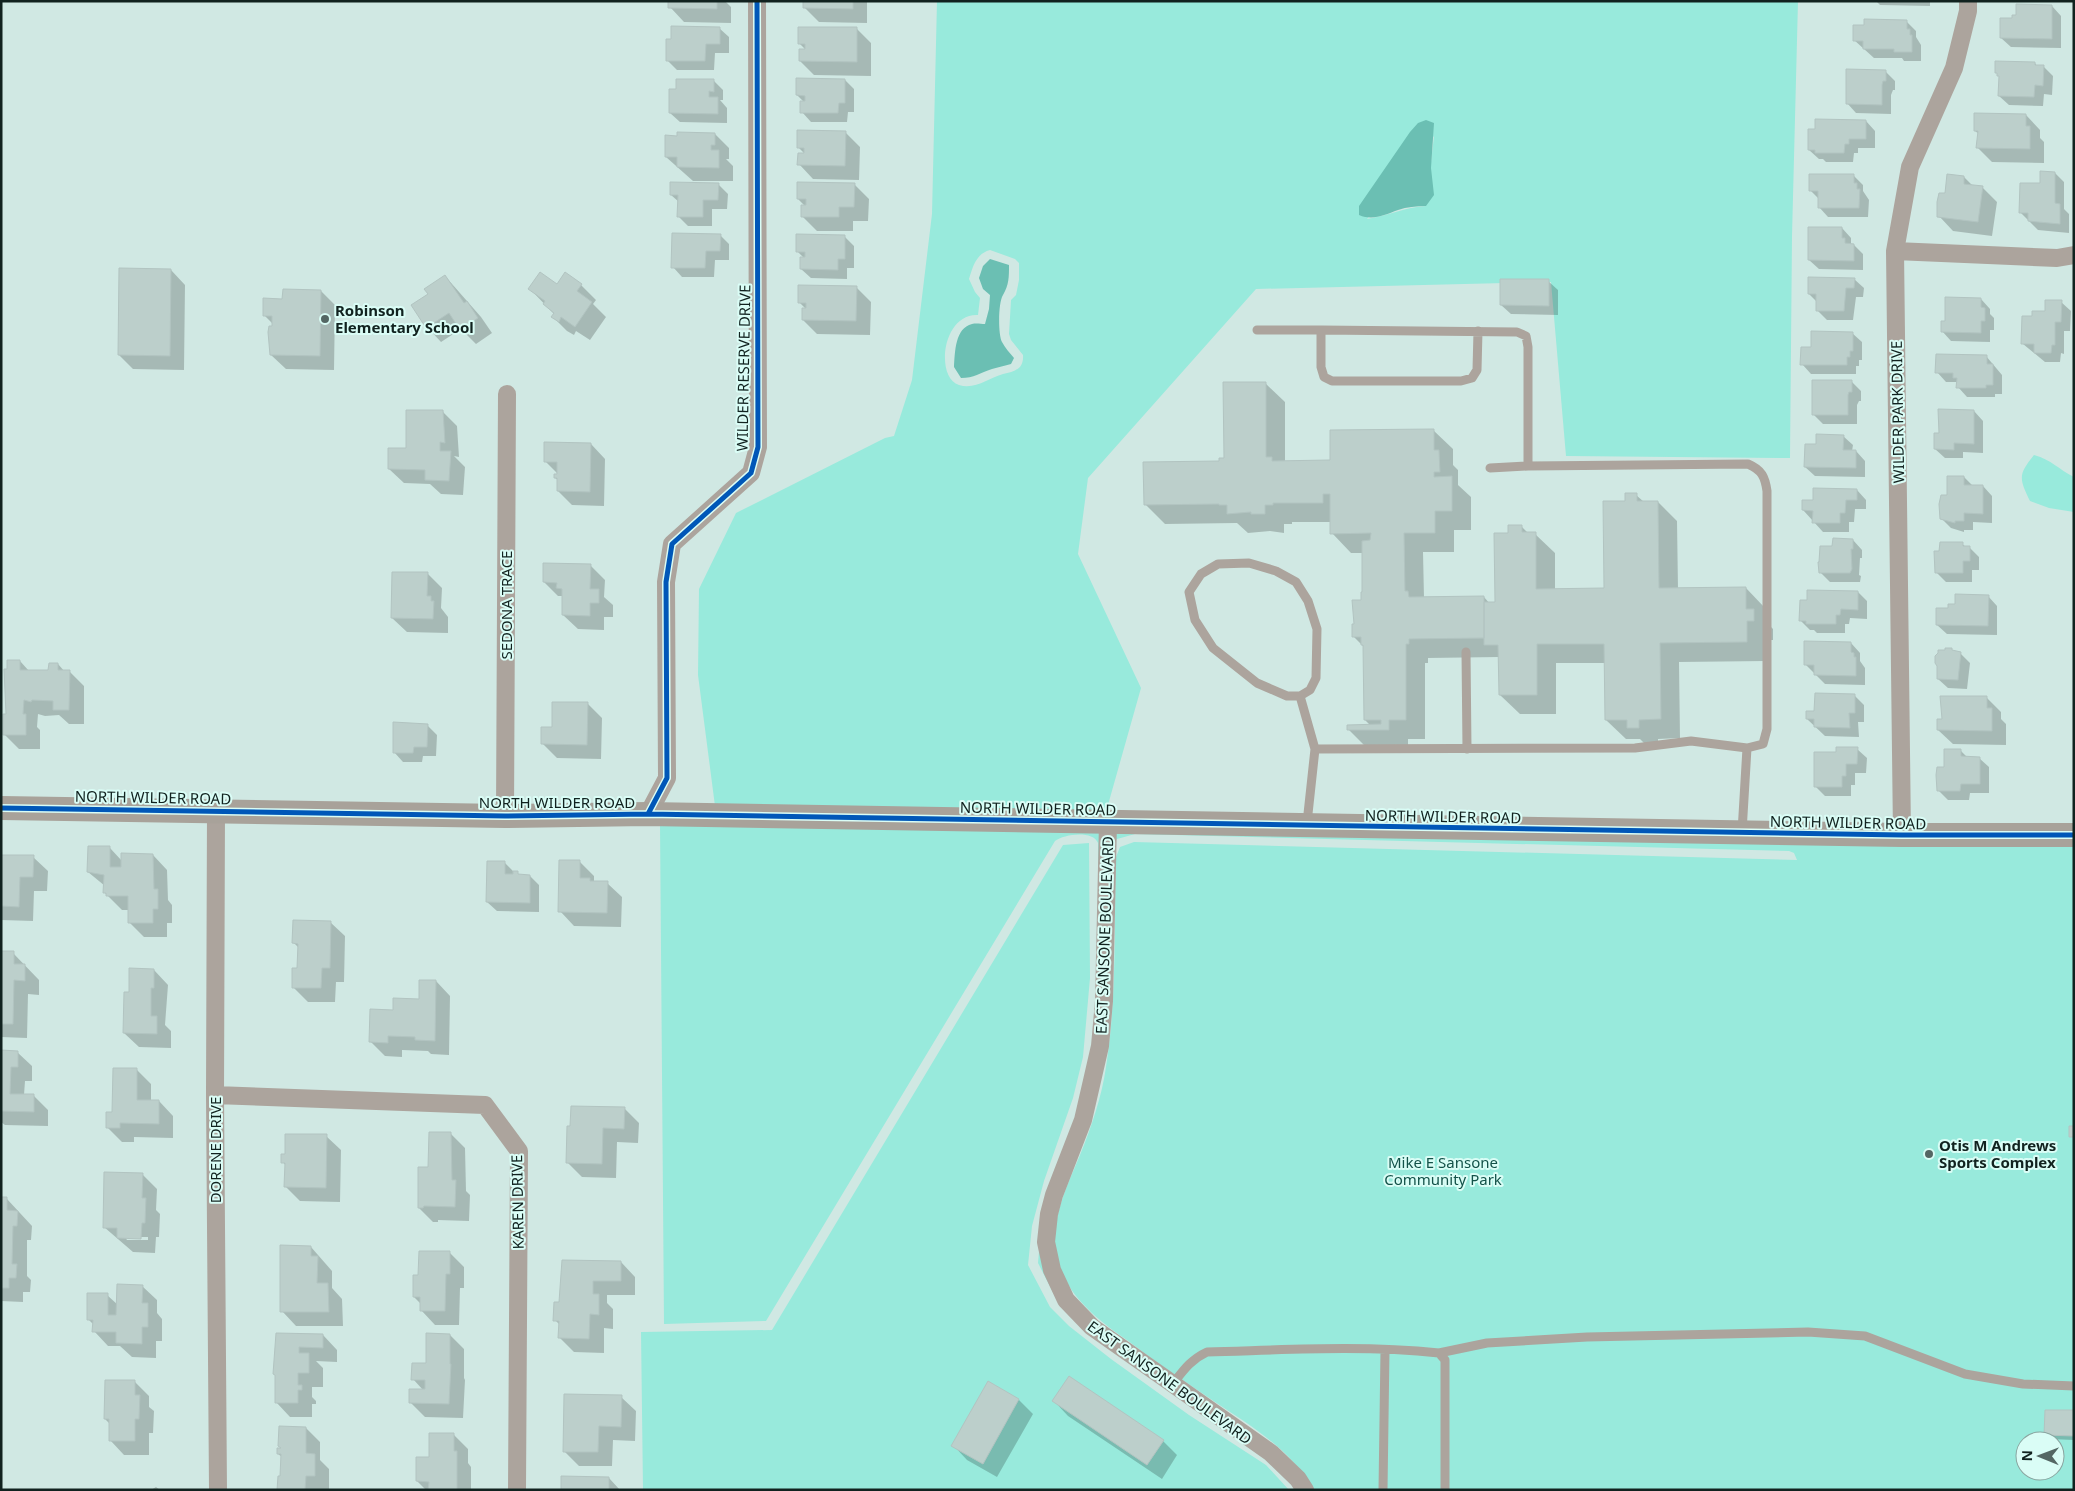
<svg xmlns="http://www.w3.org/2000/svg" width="2075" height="1491" viewBox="0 0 2075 1491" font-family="'Noto Sans',sans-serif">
  <rect width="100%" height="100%" fill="#d0e8e3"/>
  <path fill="#98eadc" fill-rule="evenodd" d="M937 1H1798L1792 236 1790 458 1566 456 1551 282 1256 289 1088 478 1078 554 1141 688 1106 812 715 806 698 675 699 589 736 513 885 438 894 436 912 380 932 214ZM1434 136 1426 206C1405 207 1388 216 1367 219ZM990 250 1015 259 1019 263V280L1016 295 1011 300 1009 334 1011 340 1023 355C1024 369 1014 372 1003 374 989 378 975 390 959 385 935 378 942 313 978 315L980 298 975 292 969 279C973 266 976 254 990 250Z
    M2034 455C2052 460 2058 469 2074 477V512L2049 508 2030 501C2019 478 2018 475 2034 455Z
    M660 824 2074 845V1490H1313C1292 1450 1251 1426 1215 1402 1184 1381 1153 1360 1124 1338 1092 1316 1059 1288 1055 1246 1053 1214 1068 1184 1080 1155 1091 1128 1102 1096 1106 1067 1117 998 1114 927 1116 857L1120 847 1134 842 1797 860 1794 853 1789 851 1135 834 1117 839 1111 844 1097 1066 1048 1215 1066 1298 1271 1459 1058 1302 1038 1263 1041 1228 1082 1100 1092 1058 1099 979 1098 843C1093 830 1064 834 1055 841L766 1321 664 1324ZM2025 1441H2055V1471H2025Z
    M1089 843 1090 978 1083 1057 1073 1098 1044 1181 1032 1226 1028 1265 1050 1307 1069 1326 1111 1359 1189 1415 1266 1465 1289 1490H643L641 1332 772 1330 1063 845Z"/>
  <path fill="#6bbfb3" d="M1426 120 1434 123 1431 168 1434 195 1426 206C1416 206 1407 207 1398 210 1384 215 1373 221 1359 215V206L1410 132 1418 123Z
    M990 259 1009 265C1009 277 1009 285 1003 295 998 303 998 334 1002 342 1005 348 1010 353 1014 358L1011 364C1005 366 998 367 992 369 980 373 974 378 961 378L954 367C955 352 955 328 972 324 976 323 981 324 985 324L989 309 990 295 983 289 979 278 983 266Z"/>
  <path fill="#0003" fill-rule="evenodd" d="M670 1H725L731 7V23L684 22 670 7Z
    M804 1H867V23L819 22 804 7Z
    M1876 1H1930V6L1880 5Z
    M2052 6 2061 16V48L2011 47 2001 38 2013 20Z
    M1906 21 1916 31V37L1921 45V61H1904L1902 58H1874L1854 40Z
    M719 28 729 37V53H715L714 70H677L667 60Z
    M857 29 871 43V76L814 75 800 61 806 50 799 43Z
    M2035 63 2037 66H2043L2053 76 2052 95 2044 94 2043 106 2009 105 1999 96 2000 77 1996 72Z
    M1885 71 1895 81V90H1893L1891 95V114L1856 113 1847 103Z
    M845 80 854 89V112H848L847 122H811L802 112 804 102 797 95Z
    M714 81 723 90V100H720L727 108V123L680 122 670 113Z
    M2026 115 2040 130V138L2044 142V163L1992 162 1977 147 1979 134 1975 131Z
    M1866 121 1875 131V148H1858V153H1854L1853 162H1826L1823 159H1819L1809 150Z
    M845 132 860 147 859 180 813 179 799 164 805 154 798 147Z
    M715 134 729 148V159H726L733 166V181H693L666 157Z
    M2055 173 2064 182V209L2069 214V233L2038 230 2020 212 2041 185Z
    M1854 176 1863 185V191L1869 200 1868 217H1828L1819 207V199L1810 190Z
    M1964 177 1973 186 1982 187 1997 202 1992 236 1953 231 1939 216 1946 194Z
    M718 184 728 194 727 209H712V226H688L678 216 679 202 671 195Z
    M854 184 869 199 868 221H853V231H817L802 216 805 206 798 199Z
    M1842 228 1851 238V245H1854L1863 254V270L1819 269 1809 260Z
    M720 235 729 244V260H715L714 277H682L673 267Z
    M844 236 854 246V268H847V279L811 278 801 269 804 258 797 251Z
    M171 270 185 285 184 370 133 369 119 355Z
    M565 274 581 285 596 300 593 304 606 317 590 340 576 331 574 335 567 331 553 317 554 314 530 289 557 285Z
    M445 276 481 317 492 333 476 344 461 329 441 342 427 327 430 295Z
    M1854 279 1864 288 1863 297H1856L1853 320H1827L1817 310V302L1809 294Z
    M1548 281 1558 290V315L1511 314 1501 305Z
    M856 287 871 302 870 335 817 334 803 320 806 309 799 302Z
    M321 291 335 305 334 370 286 369 271 355 273 324 264 315 284 300Z
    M1981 299 1990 309V314L1994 318V330H1990V342L1951 341 1942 331 1947 322Z
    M2061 302 2071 311 2070 331H2064V354L2061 353 2060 362H2045L2023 344 2033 318 2046 313Z
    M1852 333 1862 342V360H1859V366H1856V374H1811L1802 364 1812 349Z
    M1986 356 2002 375V394H1995V397H1967L1958 387V382H1946L1937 372Z
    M1852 382 1861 391V401H1859L1857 405V424H1823L1813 414Z
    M1265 383 1285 402V462L1331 461 1433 430 1453 449V465L1458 470V485L1471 497V530H1454V552H1423L1424 598 1484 597 1490 604H1496L1509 534 1521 526 1529 534H1535L1555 553V590L1605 589 1626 502 1636 495 1644 502H1658L1677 521 1678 589 1746 588 1765 608V621L1773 629V640H1766V661L1679 662 1680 738 1658 739V746L1648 747 1640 739H1626L1606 720V663H1556V714H1520L1500 695 1499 657 1428 658V663H1425V739H1408V749H1368L1348 729 1371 726 1365 720 1364 647 1354 637 1364 593 1363 553H1351L1332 533V522H1292V524H1284V533L1270 531 1248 533 1237 523 1165 524 1145 504 1225 459Z
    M1974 411 1983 421V453L1963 452V458H1945L1935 449Z
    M443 412 457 426 459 457 454 456 465 467 463 495 441 494 430 484 404 483 389 469Z
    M1843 436 1853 445 1852 451H1856L1865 461V477L1815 476 1805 467 1817 445Z
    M591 444 605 459 604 506 572 505 558 491V480L555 478 559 475 545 461Z
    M1964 477 1973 486H1983L1992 496V523L1973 522V530H1964V532L1951 528 1941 518 1948 496Z
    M1857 490 1866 500V509H1855L1854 522H1849V532H1823L1803 510Z
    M1853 540 1862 550V558H1860L1859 575 1861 576 1860 582H1830L1820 572Z
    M1962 544 1966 547H1969L1979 557V570H1972V582H1946L1936 572 1941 552Z
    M590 565 605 580 604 597 613 605V617H604V630L578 629 563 615 564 596H558L544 582Z
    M427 573 442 588 441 608 448 617V633L407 632 392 618Z
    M1858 592 1867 601V619L1850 618 1849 624H1845V633H1817L1814 630H1810L1801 621Z
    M1988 596 1997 606V635L1947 634 1937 625 1949 609 1956 605Z
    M1851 643 1860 653V661L1865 668V685L1825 684 1805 664Z
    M1953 651 1960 653 1970 663 1967 689 1948 688 1938 679 1939 666Z
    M20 661 29 671H50L58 664 65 672H70L84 686V724H69L59 715 45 716 38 714 37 727 40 730V749H19L4 734Z
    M1854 695 1864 705V722H1858L1859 737 1825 736 1807 719 1816 712Z
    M1987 698 2001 712V719L2006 724V745L1953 744 1938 730 1943 720Z
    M587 703 602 718 601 759 557 758 542 743 553 728Z
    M427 725 437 735 436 756H423L422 762H403L394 752Z
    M1857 749 1867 758 1866 773H1855V785H1851V796H1825L1815 786 1837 754Z
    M1961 751 1968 758H1979L1989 767V793H1970L1969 800H1948L1938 790 1945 769Z
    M110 848 122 861 153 855 167 870 168 900 172 905V923H167V937H144L129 922V910H122L105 893V886L88 872Z
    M1 856 33 857 48 871 47 891H34L33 921 1 920Z
    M504 862 514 872 521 876H530L539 885V912L497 911 487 902Z
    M580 862 594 876V882L607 883 622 897 621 927 574 926 560 911Z
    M330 922 345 936 344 982H336L335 1002H308L293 987 299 969V948L294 943Z
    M1 953H13L39 980V995L28 994 27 1038 1 1037Z
    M154 970 168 985 165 1025 171 1031V1048L139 1047 124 1033 130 993Z
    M436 981 450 996 449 1055 431 1054 428 1051 402 1050V1057L385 1056 371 1042 394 1011 420 1000Z
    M1 1052H17L32 1066V1081H25L24 1095 34 1096 48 1110V1126L5 1125 1 1122Z
    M137 1070 151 1084V1101H159L173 1116V1138L134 1137V1142H122L107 1127Z
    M624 1108 639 1123 638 1143 617 1142 616 1178 582 1177 568 1163V1127Z
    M450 1133 465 1148 466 1191 470 1195 469 1221 438 1220V1222H433L419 1208 430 1168Z
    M326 1136 341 1150 340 1202 300 1201 286 1187V1166L283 1162Z
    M142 1174 157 1189 156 1210 160 1214 159 1237H156L155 1253 133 1252 104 1227ZM125 1237H148V1240H127Z
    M1 1198 7 1199 32 1226 31 1240H27V1276L31 1280 30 1292H23V1302L1 1301Z
    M311 1247 332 1271V1288L342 1299 343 1326H296L282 1311Z
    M449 1252 464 1267V1288H460L459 1325H435L421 1310V1304L414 1297 419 1276Z
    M621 1262 635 1277V1295H607V1303L613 1309V1329L604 1328V1353L574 1352 560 1338V1325L555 1320 560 1303Z
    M142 1286 157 1300V1313L162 1319V1341H156V1358L132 1357 120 1346H108L94 1331V1325L88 1319 107 1295 118 1305Z
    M323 1335 337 1350V1362L316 1361 323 1368V1387H312V1397L316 1401V1404H312V1417H290L276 1402 275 1357Z
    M450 1335 464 1349V1378L465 1380 463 1418 425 1417 411 1403 423 1390 413 1379Z
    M135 1382 149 1396V1407L154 1411 153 1433H149V1455H124L110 1440V1424L105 1419Z
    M989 1383 1019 1400 1033 1414 997 1477 967 1460 953 1445Z
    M621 1397 636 1411 635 1441 613 1440 612 1466H579L564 1451Z
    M1054 1401 1163 1441 1177 1455 1162 1479 1068 1416Z
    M2074 1412V1440L2050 1439 2045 1435Z
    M306 1428 320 1442V1460L329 1469V1490H279L282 1457 278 1454Z
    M454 1435 468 1449V1463L471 1467V1490H426L417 1481 430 1459Z
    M609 1478 620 1490H562Z
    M156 1487 160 1490H151Z"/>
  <path fill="#bccfcb" stroke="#b2c4c1" d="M668 1H717V9L668 8Z
    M803 1H853V9L803 8Z
    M2016 4 2052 5V39L2000 38V18H2012V15H2016Z
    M1864 19 1907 20V29H1910V35H1912V52H1894V49H1863V41H1853V25H1864Z
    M671 26 720 27V44H706L705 61H666V39H671Z
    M798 27H857V62L799 61V49H805V44H798Z
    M1995 61 2035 62V65H2044L2043 86 2035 85 2034 97 1998 96 1999 76H1997V73H1995Z
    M1846 69 1886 70V81H1883L1882 85V105L1846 104Z
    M796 78 845 79V103H839L838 113H800V101H805V96L796 95Z
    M676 79H714V92L709 91V97H718V114L669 113V89H676Z
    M1974 113 2026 114V126H2030V149L1976 148 1978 131H1974Z
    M1815 119 1866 120V139H1849V144H1845L1844 153H1815V150H1808V129H1815Z
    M797 130 846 131 845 166 797 165 798 153H804V148H797Z
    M677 132 715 133V145H711V150H719V168L677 167V157H665V135L677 136Z
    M2040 171 2055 172V203L2060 204V224L2028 221V213H2019L2020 183H2040Z
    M1809 174H1854V183H1857V189H1860L1859 208H1818V191H1809Z
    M1947 174 1964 176V184L1983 186 1978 222 1937 217V202L1939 193H1945Z
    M670 182 719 183 718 200H703V217H677L678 195H670Z
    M797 182 855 183 854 207H839V217H801V205H806V199H797Z
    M1808 227H1842V238H1845V243L1854 244V261L1808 260Z
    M672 233 721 234 720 251H706L705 268H671Z
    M796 234 845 235V259H838V270L800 269V257H805V252H796Z
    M119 268 171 269 170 356 118 355Z
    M540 272 557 284 565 272 582 284 577 291 592 302 575 327 561 317 559 322 551 317 554 313 543 304 545 301 528 289Z
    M445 275 464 303 467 301 478 318 460 330 449 313 426 328 411 305 428 294 424 289Z
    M1808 277 1855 278 1854 288H1846L1844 311H1816V294H1808Z
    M1500 279H1549V306L1500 305Z
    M798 285 857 286 856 321 802 320V308H806V303H798Z
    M283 289 321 290 320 356 270 355 268 332 269 326H272V316H263V298L282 299Z
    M1945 297 1981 298V307L1985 308V321H1981V333L1941 332V321H1945Z
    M2045 300H2062L2061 322H2055V345H2052L2051 353H2034V344H2021L2022 316H2032V311H2045Z
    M1811 331 1853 332V351H1850V357H1847V365H1800L1801 347H1811Z
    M1936 354 1987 355V364H1993V385H1986V388H1956L1957 378H1953V373H1935Z
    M1812 380H1852V392H1849L1848 395V415H1812Z
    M1223 382H1266V457H1272V461L1330 460V430L1434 429V450H1439L1440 472H1434V477L1452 476V511H1435V533H1404L1405 591H1408L1409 597 1484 596V638L1409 639V644H1406V720H1389V730H1347V725L1381 724V720H1364L1363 645H1361V637H1352V624H1354L1352 600H1361V592H1362V541L1370 540 1371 533 1330 534V494H1323V503H1273V505H1265V514H1251V512L1227 514V505H1219V504L1144 505 1143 462 1219 461V458H1224Z
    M1938 409 1974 410V444L1954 443V450L1934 449V433H1939Z
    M406 410H443L445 443 440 442V451H451L449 481 425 480V470L388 469V448H406Z
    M1816 434 1844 435 1843 450H1856V468L1804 467 1805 444H1816Z
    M544 442 591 443 590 492 557 491V478H554V474H557V462H544Z
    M1947 476H1964V485H1983V514L1964 513V521H1955V523L1940 519 1939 504 1941 495H1947Z
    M1813 488 1857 489V500H1846L1845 513H1840V523H1812L1813 511 1802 510V500H1813Z
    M1625 493H1637V501H1658L1659 588 1746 587V609H1754V621H1747V642L1660 643 1661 719 1639 720V728H1627V720H1605L1604 644H1537V695H1499L1498 645H1484V602H1495L1494 533H1508V525H1522V532H1536V589L1604 588 1603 501H1625Z
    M1833 538 1853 539V549H1851L1852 569 1850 573H1819L1818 562H1819L1820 546H1832Z
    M1940 542H1963V546H1970V561H1963V573H1935L1934 551H1939Z
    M543 563 591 564 590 589H599V603H590V616L562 615V589L556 588 557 583 543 582Z
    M392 572H428L427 596H431V601H434L433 619 391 618Z
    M1807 590 1858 591V610L1841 609 1840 615H1836V624H1806V621H1799L1800 600H1807Z
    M1955 594 1989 595 1988 626 1936 625V608H1948V604H1955Z
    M1804 641 1851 642V652L1854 653V657H1856V676L1814 675V665H1804Z
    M1945 648H1952V650L1961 652 1958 680 1937 679V666L1935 663V656L1938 653V650H1945Z
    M7 660H20V670H48L49 663H58V670H70L69 710H53V701L32 700 31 702 24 700 23 714H26V735H3V714H6L4 669H7Z
    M1815 693 1855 694V713H1849L1850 728 1814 727V719H1806V711H1814Z
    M1940 696H1987V708H1992V731L1937 730V719H1942Z
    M552 702H588L587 745 541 744V727H552Z
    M393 722 428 724 427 747H414L413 753H393Z
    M1836 747H1858L1857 764H1846V776H1842V787H1814V752H1836Z
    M1944 749H1961V756L1980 757V784H1961L1960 791H1937L1936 775 1937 767H1944Z
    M88 846H110V867H121V853L153 854 154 889H158V909H153V923H128V896H106V893H103L104 875 87 872Z
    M1 855H34L33 877H20L19 907 1 906Z
    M559 860H580V878H590V881H608L607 913 558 912Z
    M487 861H505V874H513V871H518V874L530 875V903L486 902Z
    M293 920 331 921 330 968H322L321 988H292V968H297L298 944 292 943Z
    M1 951H14V964H25V981L14 980 13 1024H1Z
    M129 968 154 969V988H151V1016H157V1034L123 1033 124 992H129Z
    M419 980H436L435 1041 415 1040V1037L388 1036V1043L369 1042 370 1009 393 1010V998L419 999Z
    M1 1050 18 1051V1067H11L10 1094H34V1112L1 1111Z
    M113 1068H137V1100H159V1124L120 1123V1128H106V1112H112Z
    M571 1106 625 1107 624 1129 603 1128 602 1164 566 1163 567 1126H570Z
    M2069 1126H2074V1137H2069Z
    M429 1132H451L452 1180H456L455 1207 424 1206 423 1208H418V1167H428Z
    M285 1134H327L326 1188 284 1187 285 1163H281V1154H285Z
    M104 1172 143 1173 142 1198H146L145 1223H142L141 1239 117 1238V1228H103Z
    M1 1197H7V1210L18 1211 17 1226H13L12 1264H17L16 1278H9V1288H1Z
    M280 1245 311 1246V1256H318L317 1283H328L329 1312H280Z
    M419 1251H450V1274H446L445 1311H420V1297H413V1275H418Z
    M562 1260 621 1261V1281H593V1294H599V1315L590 1314 589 1339 558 1338 559 1321H553L554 1302H559Z
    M117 1284 143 1285 142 1303H148V1327H142V1344L116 1343V1332H92L93 1320H87V1293H108V1315H116Z
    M276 1333 323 1334V1348L299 1347V1353H309V1373H298V1385H302V1390H298V1403H275V1375L273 1374Z
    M426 1333 450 1334V1364H451L449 1404 409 1403V1389H425V1380H411L412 1363H426Z
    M1069 1376 1164 1440 1147 1465 1052 1401Z
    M105 1380H135V1395H140L139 1419H135V1441H109V1419H104Z
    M988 1381 1019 1399 983 1464 951 1446Z
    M564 1394 622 1395 621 1427 599 1426 598 1452H563Z
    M2045 1410H2074V1436L2044 1435Z
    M279 1426 306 1427V1453L315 1454V1476H306L305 1490H277L278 1476H280L281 1454H277V1448H281L278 1446Z
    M429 1433H454V1451H457V1490H428L429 1482 416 1481V1457H429Z
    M561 1476 609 1477V1490H561Z"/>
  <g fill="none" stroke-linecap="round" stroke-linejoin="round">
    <path stroke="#aca49d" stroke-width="9" d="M1257 330H1321
      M1478 331 1477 370 1472 378 1461 381H1332L1324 377 1321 367V330L1517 332 1526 336 1528 347V466
      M1490 468 1528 466 1748 464C1762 470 1765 477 1767 491V729L1763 744 1747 748 1742 832
      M1466 652 1467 749
      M1300 696 1310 690 1316 678 1317 629 1308 601 1296 582 1276 571 1249 563 1218 564 1201 574 1189 592 1195 620 1213 648 1257 683 1287 696H1300L1315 749
      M1307 823 1315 749 1635 748 1691 741 1747 748
      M1439 1353 1487 1343 1587 1337 1808 1332 1865 1336 1965 1374 2023 1384 2074 1386
      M1172 1385C1183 1371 1190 1360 1207 1352 1284 1350 1362 1345 1439 1353L1445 1360V1490
      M1383 1490 1385 1350"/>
    <path stroke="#aca49d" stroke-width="18" d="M1895 251 2057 258 2074 255
      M216 810 215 1095 218 1490
      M648 814 667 778 666 582 672 544 751 473 758 447 757 1
      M505 816 507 394
      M1108 822 1104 1001 1100 1046 1083 1120 1054 1195 1049 1214 1046 1242 1052 1270 1066 1300 1092 1327 1271 1453 1298 1479 1305 1490
      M1902 835 1895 251 1910 167 1954 68 1968 11V1
      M215 1095 485 1105 519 1151 517 1490"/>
    <path stroke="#a8a29a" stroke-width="24" d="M1 808 505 816 648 814 1902 835H2074"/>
    <g stroke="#dafdf6" stroke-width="8">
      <path id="cycleway" d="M1 808 505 816 648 814 1902 835H2074
        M648 814 667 778 666 582 672 544 751 473 758 447 757 1"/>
    </g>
    <use href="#cycleway" stroke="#0057b8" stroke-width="5"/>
  </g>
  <g fill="#546764" stroke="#dafdf6" stroke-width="2">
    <circle cx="325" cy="319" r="5"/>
    <circle cx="1929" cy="1154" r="5"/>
  </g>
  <g text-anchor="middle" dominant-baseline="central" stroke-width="4" stroke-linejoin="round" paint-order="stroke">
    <g font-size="15" font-weight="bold" fill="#11221f" stroke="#dafdf6" text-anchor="start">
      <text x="335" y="310">Robinson<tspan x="335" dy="17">Elementary School</tspan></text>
      <text x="1939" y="1145">Otis M Andrews<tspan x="1939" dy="17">Sports Complex</tspan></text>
    </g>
    <g font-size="15" fill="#11221f" stroke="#dafdf6">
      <text transform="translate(743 368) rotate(-89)">WILDER RESERVE DRIVE</text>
      <text transform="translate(1897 412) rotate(-91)">WILDER PARK DRIVE</text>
      <text transform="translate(506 605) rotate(-90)">SEDONA TRACE</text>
      <text transform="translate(153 797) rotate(1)">NORTH WILDER ROAD</text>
      <text x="557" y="802">NORTH WILDER ROAD</text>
      <text transform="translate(1038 808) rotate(1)">NORTH WILDER ROAD</text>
      <text transform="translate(1443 816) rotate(1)">NORTH WILDER ROAD</text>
      <text transform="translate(1848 822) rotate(1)">NORTH WILDER ROAD</text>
      <text transform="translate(1104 935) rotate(-88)">EAST SANSONE BOULEVARD</text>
      <text transform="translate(215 1150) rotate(-90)">DORENE DRIVE</text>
      <text transform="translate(517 1202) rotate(-91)">KAREN DRIVE</text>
      <text transform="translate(1170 1382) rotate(36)">EAST SANSONE BOULEVARD</text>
    </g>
    <g font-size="15" fill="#135249" stroke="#dafdf6">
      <text x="1443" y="1162">Mike E Sansone<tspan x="1443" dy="17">Community Park</tspan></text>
    </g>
  </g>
  <rect width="2075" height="1491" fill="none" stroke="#11221f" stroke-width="5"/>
  <g transform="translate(2040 1456) rotate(271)"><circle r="24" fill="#dafdf6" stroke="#8aa5a0"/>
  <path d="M0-4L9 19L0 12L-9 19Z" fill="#546764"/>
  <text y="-8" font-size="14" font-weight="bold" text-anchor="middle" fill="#11221f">N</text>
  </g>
</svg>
